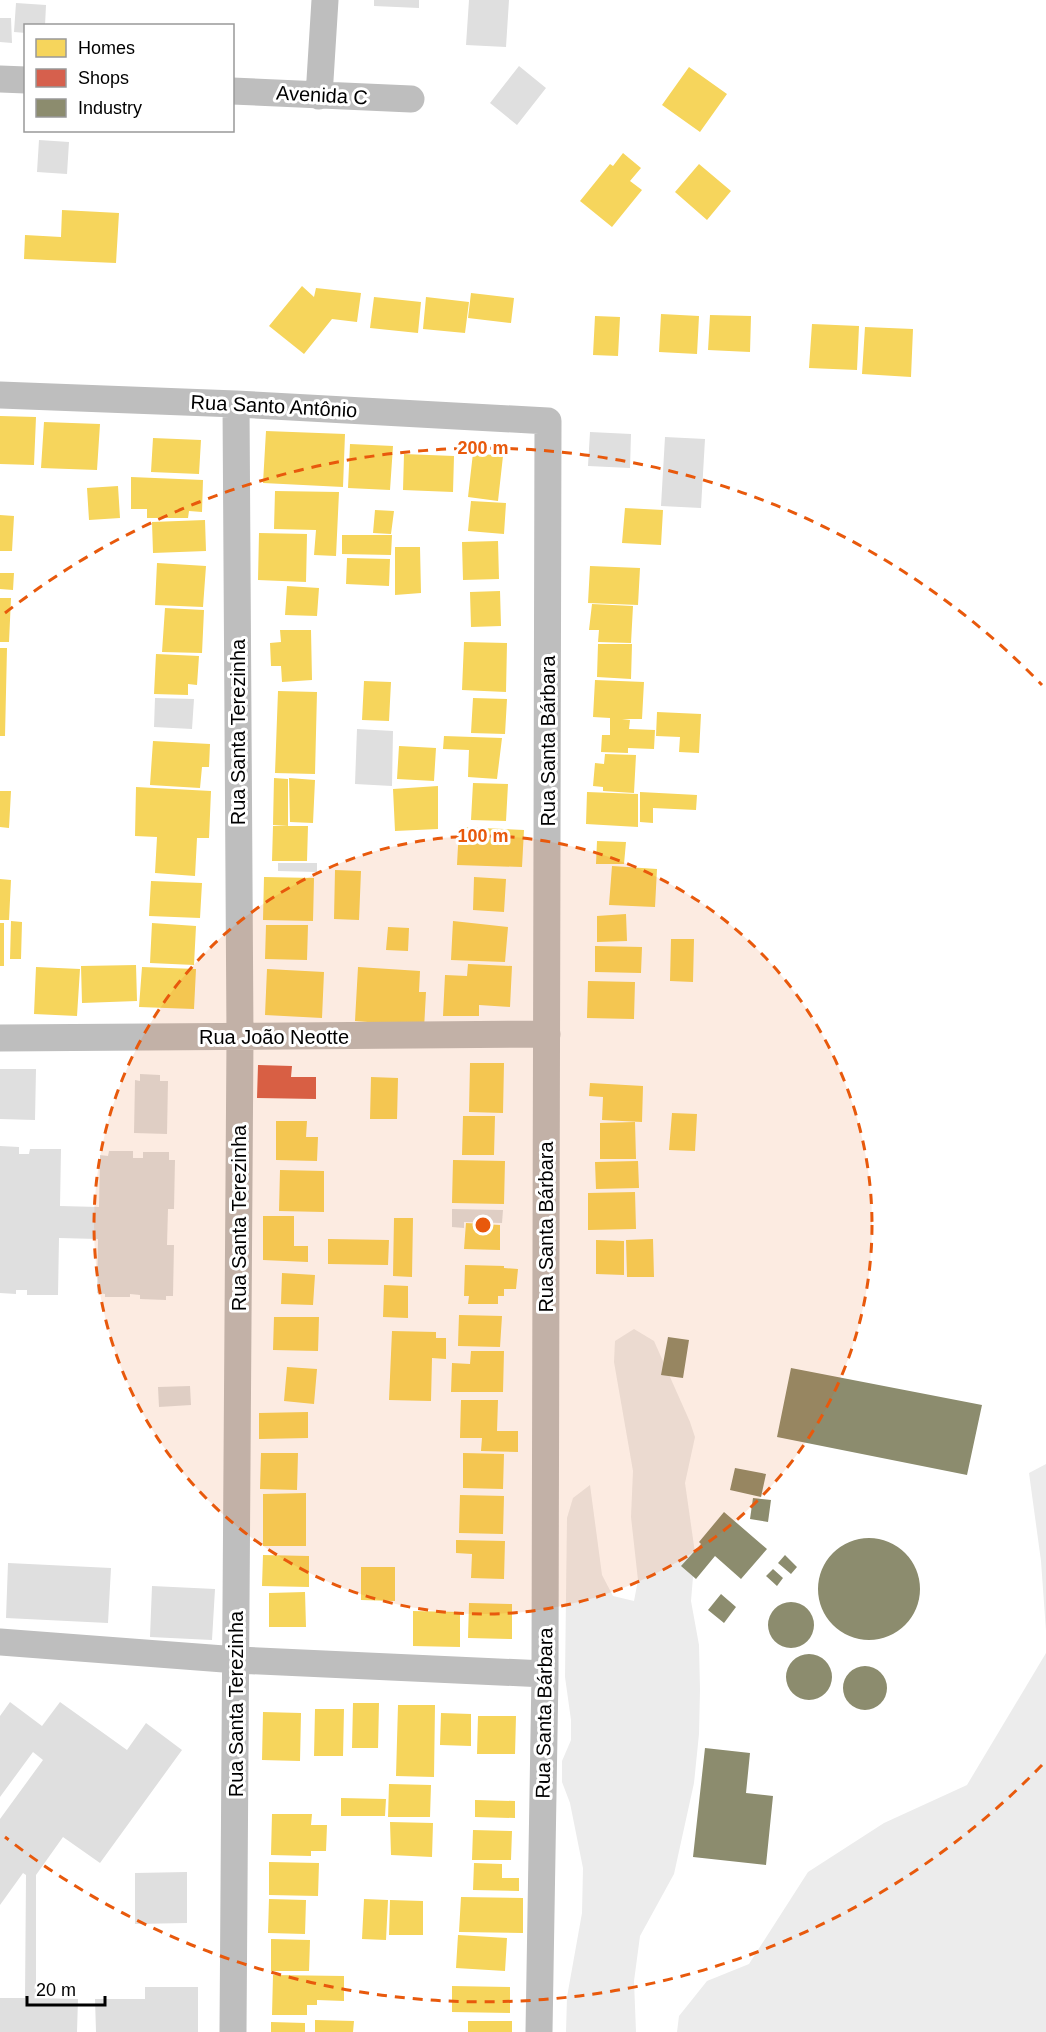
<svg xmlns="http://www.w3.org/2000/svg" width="1046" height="2032" viewBox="0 0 1046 2032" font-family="Arial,sans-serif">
  <rect width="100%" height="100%" fill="#fff"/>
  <path fill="#ececec" d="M634 1329 654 1341 690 1422 695 1437 685 1483 695 1553 691 1601 699 1645 700 1690 699 1734 694 1783 674 1874 640 1936 634 1981 636 2032H566L567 1997 582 1913 583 1868 570 1803 562 1782V1761L571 1740V1720L565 1677 567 1518 573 1498 590 1485 602 1575 613 1596 634 1601 638 1580 631 1517 633 1471 614 1362 615 1341Z
    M1046 1464V1631L1041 1561 1029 1473Z
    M1046 1653V2032H677L679 2016 707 1981 749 1964 808 1872 884 1823 967 1785Z"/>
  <path fill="#f6d55c" d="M689 67 727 94 700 132 662 105Z
    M623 153 641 168 630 181 642 190 612 227 580 201 610 164 613 166Z
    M699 164 731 191 707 220 675 192Z
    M62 210 119 213 116 263 24 259 25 235 61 237Z
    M302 286 314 297 316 288 361 293 357 322 332 319 304 354 269 326Z
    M471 293 514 298 511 323 468 318Z
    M374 297 421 302 418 333 370 328Z
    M426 297 469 302 465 333 423 329Z
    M661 314 699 316 697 354 659 352Z
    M710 315 751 316 750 352 708 350Z
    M595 316 620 317 618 356 593 355Z
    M812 324 859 326 857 370 809 368Z
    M865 327 913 329 911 377 862 374Z
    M0 416 36 417 34 465 0 464Z
    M44 422 100 424 97 470 41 468Z
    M266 431 345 434 343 487 263 483Z
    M153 438 201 440 199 474 151 472Z
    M350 444 393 446 390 490 348 488Z
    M473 453 503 456 498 501 468 497Z
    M404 454 454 456 453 492 403 490Z
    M131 477 203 480 202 512 189 511 188 518H147V509H131Z
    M118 486 120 518 89 520 87 488Z
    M275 491 339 492 336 556 314 555 316 530 274 529Z
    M471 501 506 503 504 534 468 531Z
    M625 508 663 510 661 545 622 543Z
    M375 510 394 511 391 534 373 533Z
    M0 515 14 516 12 551H0Z
    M205 520 206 551 153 553 152 522Z
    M259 533 307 534 306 582 258 580Z
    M342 535H392L391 555 342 554Z
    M498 541 499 579 463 580 462 542Z
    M395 547H420L421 593 395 595Z
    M347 558 390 559 389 586 346 584Z
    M157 563 206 566 203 607 155 605Z
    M590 566 640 568 638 605 588 603Z
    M0 573H14L13 590 0 589Z
    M287 586 319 588 317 616 285 615Z
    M500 591 501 626 471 627 470 592Z
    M0 598H11L9 642H0Z
    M592 604 633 606 631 643 598 642 599 630H589Z
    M165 608 204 610 202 653 162 652Z
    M280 630H311L312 680 282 682 281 666H271L270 643 281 642Z
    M464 642 507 643 506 692 462 690Z
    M598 644H632L631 679 597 677Z
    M0 648H7L5 736H0Z
    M156 654 199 656 197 685 188 684V695L154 694Z
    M595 680 644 682 642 719H622L630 720 629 729 655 730 654 749 628 748V753L601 752 602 735H610V718L593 717Z
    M364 681 391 682 389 721 362 720Z
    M278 691 317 692 315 774 275 773Z
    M473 698 507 699 505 734 471 733Z
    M657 712 701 714 699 753 679 752 680 737 656 736Z
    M444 736 502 738 497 779 468 777 469 750 443 749Z
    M153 741 210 744 209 767H202L200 788 150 785Z
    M399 746 436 748 434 781 397 779Z
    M605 754 636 755 634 793 603 791V787L593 786 595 763 604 764Z
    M274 778 288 779V826L273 825Z
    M289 778 315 780 313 823 290 822Z
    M473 783 508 784 506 821 471 820Z
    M438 786V829L395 831 393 789Z
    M136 787 211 791 209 838H197L195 876 155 873 157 837 135 836Z
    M0 791H11L9 828 0 827Z
    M587 792 638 794V827L586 824Z
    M640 792 697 795 696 810 653 808V823L640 822Z
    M273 826H308L307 861H272Z
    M459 827 524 830 522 867 457 865Z
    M597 841 626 842 624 864H596Z
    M612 866 657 869 655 907 609 905Z
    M335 870 361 871 359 920 334 919Z
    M264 877 314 878 313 921 263 920Z
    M474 877 506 879 504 912 473 910Z
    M0 879 11 880 9 920H0Z
    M151 881 202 883 200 918 149 916Z
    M626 914 627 941 597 942V916Z
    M11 921 22 922 21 959H10Z
    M453 921 508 927 505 962 451 960Z
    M0 923H4V966H0Z
    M152 923 196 926 194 965 150 963Z
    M266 925H308L307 960 265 959Z
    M388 927 409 928 408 951 386 950Z
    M671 939H694L693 982 670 981Z
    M595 946 642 947 641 973 595 972Z
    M468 964 512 966 510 1007 479 1005V1016H443L445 975 467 976Z
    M136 965 137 1001 82 1003 81 966Z
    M36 967 80 969 77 1016 34 1014Z
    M142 967 196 969 194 1009 139 1007Z
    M358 967 420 971 419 992H426L424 1029 368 1027V1022L355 1021Z
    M267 969 324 972 322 1018 265 1015Z
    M588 981 635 982 634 1019 587 1018Z
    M470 1063H504L503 1113 469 1112Z
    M371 1077 398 1078 397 1119H370Z
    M590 1083 643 1086 642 1122 602 1120 603 1097 589 1096Z
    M672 1113 697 1114 695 1151 669 1150Z
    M463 1116H495L494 1155H462Z
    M276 1121H307L306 1137H318L317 1161 276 1160Z
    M635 1122 636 1159H600V1123Z
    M453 1160 505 1161 504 1204 452 1203Z
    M638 1161 639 1188 596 1189 595 1162Z
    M280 1170 324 1171V1212L279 1211Z
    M635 1192 636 1229 588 1230V1193Z
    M263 1216H294V1246H308V1262L263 1260Z
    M394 1218H413L412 1277 393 1276Z
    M466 1223 500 1225V1250L464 1249Z
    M328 1239 389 1240 388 1265 328 1264Z
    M653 1239 654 1277H627L626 1240Z
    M596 1240 624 1241V1275L596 1274Z
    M465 1265 504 1266V1268L518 1269 516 1289H504V1296H498V1304H468L469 1296H464Z
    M282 1273 315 1275 313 1305 281 1304Z
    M384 1285 408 1286V1318L383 1317Z
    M459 1315 502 1316 500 1347 458 1346Z
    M274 1317H319L318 1351 273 1350Z
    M392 1331 436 1332V1338H446V1359L432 1358 431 1401 389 1400Z
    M471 1351H504L503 1392H451L452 1363 470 1364Z
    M287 1367 317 1369 314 1404 284 1401Z
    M461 1400H498L497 1431H518V1452L481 1451 482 1438H460Z
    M308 1412V1438L259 1439V1413Z
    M261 1453H298L297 1490 260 1489Z
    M463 1453 504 1454 503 1489 463 1488Z
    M306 1493V1546H263V1494Z
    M460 1495 504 1496 503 1534 459 1533Z
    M456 1540 505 1541 504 1579 471 1578 472 1554 456 1553Z
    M263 1555 309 1556V1587L262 1586Z
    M361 1567H395V1601L361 1600Z
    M305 1592 306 1627H269V1593Z
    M469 1603 512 1604V1639L468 1638Z
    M413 1611 460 1612V1647L413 1646Z
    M353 1703H379L378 1748H352Z
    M398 1705H435L434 1777 396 1776Z
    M315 1709H344L343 1756H314Z
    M263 1712 301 1713 300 1761 262 1760Z
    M441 1713 471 1714V1746L440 1745Z
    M478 1716H516L515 1754H477Z
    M389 1784 431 1785 430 1817H388Z
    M341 1798 386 1799 385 1816H341Z
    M475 1800 515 1801V1818L475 1817Z
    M272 1814H312L311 1825H327L326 1851H311V1856L271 1855Z
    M390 1822 433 1823 432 1857 391 1855Z
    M473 1830 512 1831 511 1860H472Z
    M269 1862 319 1863 318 1896 269 1895Z
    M474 1863 502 1864V1878H519V1891L473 1890Z
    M461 1897 523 1898V1933L459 1932Z
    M269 1899 306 1900 305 1934 268 1933Z
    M364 1899 388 1900 386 1940 362 1939Z
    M390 1900 423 1901V1935H389Z
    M458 1935 507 1938 505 1971 456 1968Z
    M271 1939 310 1940 309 1971H271Z
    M273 1975 344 1976V2001L317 2000V2005H307V2015H272Z
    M452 1986 510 1987V2013L452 2012Z
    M315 2020 354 2021 353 2032H315Z
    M468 2021H512V2032H468Z
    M271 2022 305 2023V2032H271Z"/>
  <path fill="#d6604d" d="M258 1065 292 1066 291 1077H316V1099L257 1098Z"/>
  <path fill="#8c8c6e" d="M668 1337 689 1340 683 1378 661 1375Z
    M791 1368 982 1405 967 1475 777 1437Z
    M735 1468 766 1474 761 1497 730 1490Z
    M753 1498 771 1500 768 1522 750 1519Z
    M724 1512 767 1549 741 1579 715 1556 696 1579 681 1566 701 1544 699 1542Z
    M818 1589a51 51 0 1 1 102 0a51 51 0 1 1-102 0Z
    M785 1555 797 1567 791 1574 778 1563Z
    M773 1569 783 1578 777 1586 766 1576Z
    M721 1594 736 1607 724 1623 708 1610Z
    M768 1625a23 23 0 1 1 46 0a23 23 0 1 1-46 0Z
    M786 1677a23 23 0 1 1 46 0a23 23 0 1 1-46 0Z
    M843 1688a22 22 0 1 1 44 0a22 22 0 1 1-44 0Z
    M705 1748 750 1753 746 1793 773 1796 766 1865 693 1857Z"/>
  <path fill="#dfdfdf" d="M374 0H419V8L374 6Z
    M469 0H509L506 47 466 45Z
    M16 3 46 5 45 26H26V33L14 32Z
    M0 18H11L12 43 0 42Z
    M519 66 546 88 517 125 490 103Z
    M39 140 69 142 67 174 37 172Z
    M590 432 631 434 630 468 588 466Z
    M665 437 705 439 701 508 661 506Z
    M155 698 194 699 192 729 154 727Z
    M357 729 393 731 392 786 355 784Z
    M278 863H317V872L278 871Z
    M0 1069H36L35 1120 0 1119Z
    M140 1074 160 1075V1081H168L167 1134 134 1133 135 1080 140 1081Z
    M0 1146 19 1147V1154H29L30 1149H61L60 1206 99 1207 100 1155 108 1156 109 1151H133V1158H143V1152H169V1160H175L174 1209H168L167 1245H174L173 1296H166V1300L140 1299V1295L130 1294V1297H105V1294L97 1293 98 1239 59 1238 58 1295H27V1290H16V1294L0 1293Z
    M452 1209 503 1210 502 1223 464 1222V1228L452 1227Z
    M190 1386 191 1405 159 1407 158 1387Z
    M8 1563 111 1568 108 1623 6 1618Z
    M152 1586 215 1589 212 1640 150 1637Z
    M10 1702 42 1726 60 1702 127 1750 146 1723 182 1750 100 1863 63 1837 36 1875V1998L78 1999 77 2032H0V1998H25L26 1875 23 1873 0 1905V1819L43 1760 33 1752 0 1797V1716Z
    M187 1872V1923L135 1924V1873Z
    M145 1987H198V2032H96L95 1999H145Z"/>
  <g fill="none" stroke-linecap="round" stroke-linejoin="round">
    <path stroke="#bebebe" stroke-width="27" d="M0 79 26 80
      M232 91 411 99
      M319 96 325 0
      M0 395 236 404 548 421 545 1674 539 2032
      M0 1038 547 1034
      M0 1642 237 1660 545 1674
      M233 2032 240 1038 236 404"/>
  </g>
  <circle cx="483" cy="1225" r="389" fill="#e8590c" fill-opacity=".12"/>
  <g fill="none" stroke="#e8590c" stroke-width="3" stroke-dasharray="10 8">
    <circle cx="483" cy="1225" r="389"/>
    <path d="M1042 1765A777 777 0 0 1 5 1837M5 613A777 777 0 0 1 1042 685"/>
  </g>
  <g text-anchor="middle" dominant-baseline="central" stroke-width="6" stroke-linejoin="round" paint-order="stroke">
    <g font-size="20" fill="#000" stroke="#fff">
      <text transform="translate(322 95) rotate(3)">Avenida C</text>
      <text transform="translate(274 406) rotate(3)">Rua Santo Antônio</text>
      <text transform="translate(238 732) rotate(-90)">Rua Santa Terezinha</text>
      <text transform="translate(548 741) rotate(-90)">Rua Santa Bárbara</text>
      <text x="274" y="1037">Rua João Neotte</text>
      <text transform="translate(239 1218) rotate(-90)">Rua Santa Terezinha</text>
      <text transform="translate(546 1227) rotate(-90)">Rua Santa Bárbara</text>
      <text transform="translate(236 1704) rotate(-90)">Rua Santa Terezinha</text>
      <text transform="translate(544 1713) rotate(-89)">Rua Santa Bárbara</text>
    </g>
  </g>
  <circle cx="483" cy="1225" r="9" fill="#e8590c" stroke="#fff" stroke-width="3"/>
  <g font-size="18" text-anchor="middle" font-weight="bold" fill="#e8590c" stroke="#fff" stroke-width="6" stroke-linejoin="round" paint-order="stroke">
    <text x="483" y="454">200 m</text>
    <text x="483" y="842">100 m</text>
  </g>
  <rect x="24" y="24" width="210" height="108" fill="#ffffff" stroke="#999999" stroke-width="1.5"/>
  <rect x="36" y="39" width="30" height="18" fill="#f6d55c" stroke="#999999" stroke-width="1.5"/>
  <text x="78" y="54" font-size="18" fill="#000000">Homes</text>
  <rect x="36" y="69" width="30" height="18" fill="#d6604d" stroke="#999999" stroke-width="1.5"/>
  <text x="78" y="84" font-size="18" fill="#000000">Shops</text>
  <rect x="36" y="99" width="30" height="18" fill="#8c8c6e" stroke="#999999" stroke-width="1.5"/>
  <text x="78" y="114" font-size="18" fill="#000000">Industry</text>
  <path d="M27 1996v9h78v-9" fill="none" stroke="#000000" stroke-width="3"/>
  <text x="36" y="1996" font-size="18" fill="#000000" stroke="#ffffff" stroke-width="4.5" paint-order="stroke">20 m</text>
</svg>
